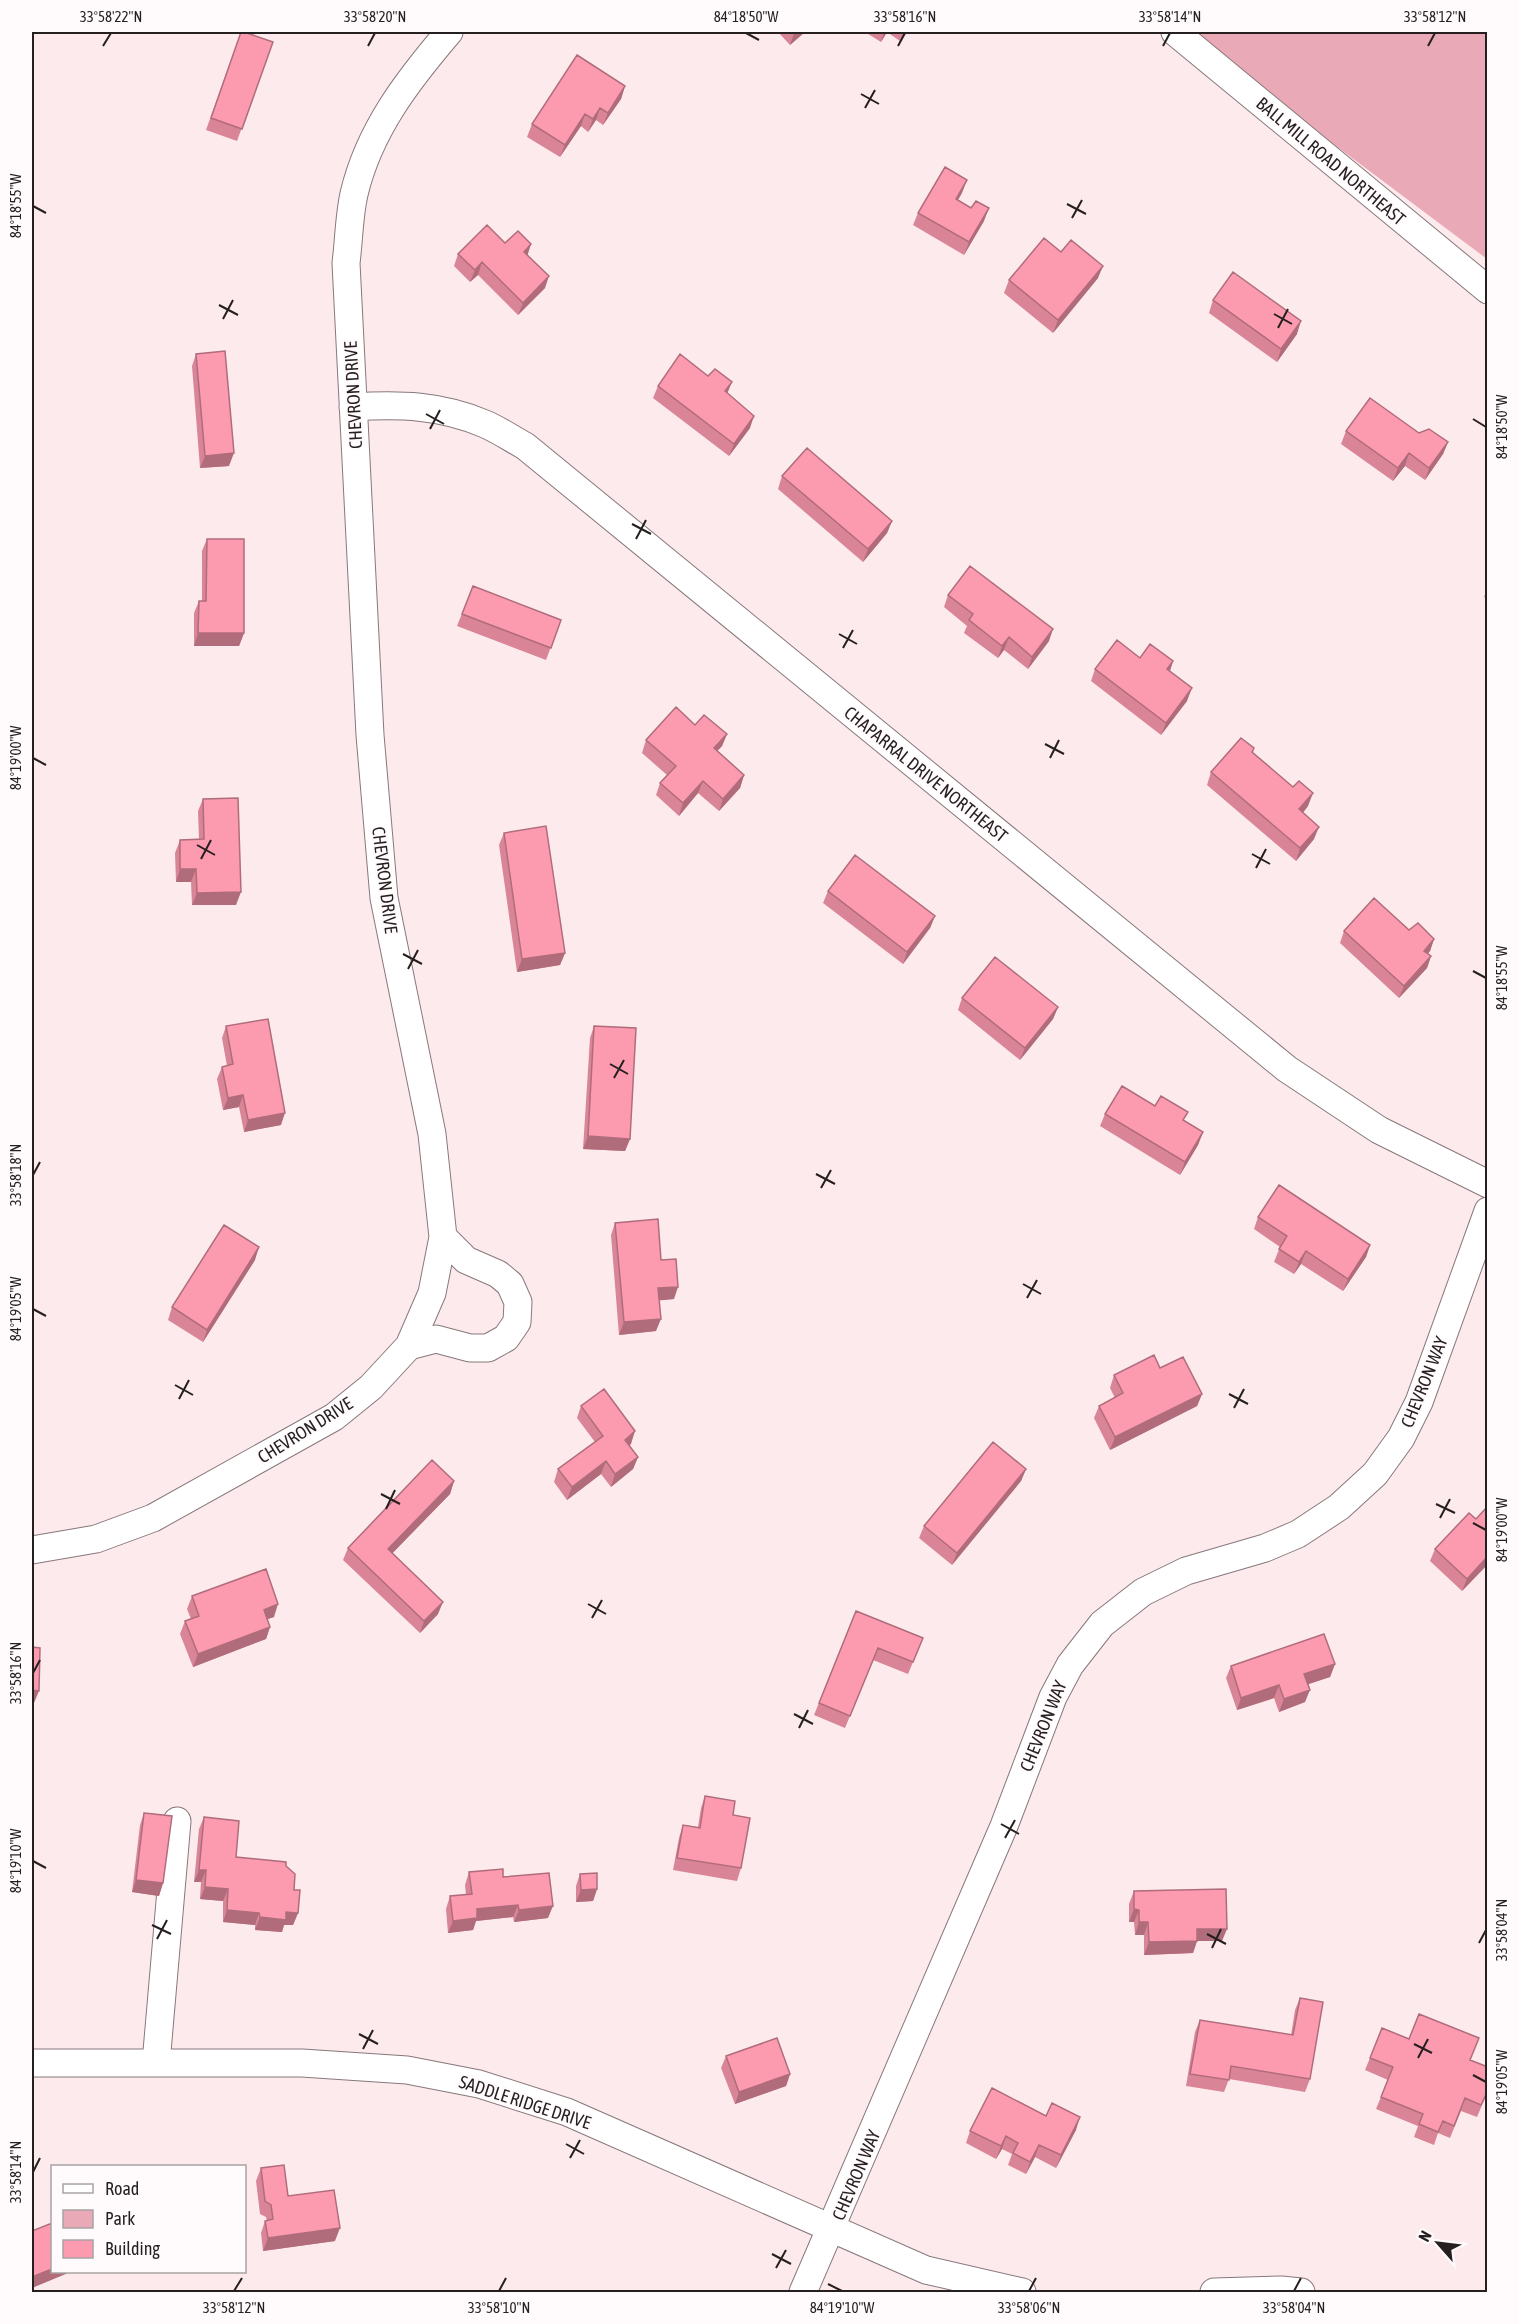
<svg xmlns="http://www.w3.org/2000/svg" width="1519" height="2324" viewBox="0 0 1519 2324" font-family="'Asap Condensed',sans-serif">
  <rect width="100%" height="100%" fill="#fceaed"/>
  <path fill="#eaa9b6" d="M1184 32H1487V259Z"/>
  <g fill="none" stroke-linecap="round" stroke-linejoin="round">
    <g stroke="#88787b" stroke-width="29">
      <path id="minor" d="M1175 32 1488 290
        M353 407C399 404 441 405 485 424 499 430 512 439 525 446L1287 1069 1379 1130 1488 1184
        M409 1346 436 1339 470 1348H488L506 1338 517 1322 518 1302 510 1284 498 1274 466 1260 443 1237
        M32 1550 96 1539 153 1518 334 1417 371 1387 409 1346 432 1293 443 1237 432 1134 384 898 370 735 346 263C349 240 349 216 354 194 369 130 408 80 449 32
        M32 2063H302L407 2070 479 2084 567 2112 926 2270 1022 2292
        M156 2063 177 1821
        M803 2292 1004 1826 1053 1697 1070 1665 1102 1624 1143 1592 1186 1571 1265 1548 1298 1534 1339 1507 1375 1474 1401 1438 1419 1402 1488 1211
        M1214 2292 1281 2290 1301 2292"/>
    </g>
    <use href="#minor" stroke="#fff" stroke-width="27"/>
  </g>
  <path fill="#d98597" d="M241 32 273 42 237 141 206 130Z
    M778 32H805L790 45Z
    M865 32H907L900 41 887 32 881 42Z
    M625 86 621 99 603 125 596 120 588 132 581 126 560 157 527 137 532 124Z
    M962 193 958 200 984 221 964 255 913 225 918 213Z
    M505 243 528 255 545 288 518 315 478 275 470 282 454 266 458 254Z
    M1061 252 1098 278 1053 333 1004 293 1009 280Z
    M1213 300 1297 334 1277 362 1209 313Z
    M196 354 229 466 200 468 192 366Z
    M658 386 727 393 750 428 729 456 653 398Z
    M1346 431 1419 433 1448 442 1443 454 1425 480 1405 466 1393 481 1341 444Z
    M782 476 892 521 887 533 863 562 778 489Z
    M207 539 244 633 239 646H194V613L199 601H202V551Z
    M473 586 561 620 546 660 457 626Z
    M1488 588V599L1484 597Z
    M948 595 1049 641 1028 669 1004 650 998 658 964 633 967 626 944 607Z
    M1140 658 1173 661 1170 671 1187 701 1161 735 1091 681 1095 669Z
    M695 725 727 734 722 746 717 751 744 775 740 788 719 811 698 793 679 816 656 795 660 783 667 775 642 753 646 740Z
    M1254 748 1253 753 1308 806 1303 813 1314 839 1296 861 1207 785 1211 772Z
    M203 799 236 905H192L191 882H176L175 853 180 840 199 839 198 811Z
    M504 833 565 953 560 965 517 972 499 845Z
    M828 891 935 916 930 928 903 964 823 903Z
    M1409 930 1434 939 1430 951 1428 954 1431 956 1427 968 1399 998 1340 943 1344 931Z
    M962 998 1058 1007 1053 1019 1020 1060 958 1010Z
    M226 1026 281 1125 244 1132 239 1107 223 1110 217 1079 222 1067 227 1066 222 1038Z
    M594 1026 630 1139 625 1151 583 1149 590 1038Z
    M1155 1106 1184 1121 1203 1132 1198 1145 1180 1175 1100 1126 1105 1114Z
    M1258 1217 1370 1245 1366 1257 1343 1291 1301 1264 1294 1274 1274 1262 1280 1247 1254 1229Z
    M615 1223 661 1260 674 1299 659 1300 656 1331 619 1335 611 1235Z
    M255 1260 203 1342 168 1320 172 1307Z
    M1160 1368 1202 1394 1197 1406 1110 1450 1094 1418 1099 1406 1115 1398 1110 1388 1114 1375Z
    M581 1406 631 1444 629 1445 638 1457 633 1469 611 1487 601 1474 567 1500 554 1482 558 1469 595 1442 577 1418Z
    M1026 1469 1021 1481 952 1565 919 1538 924 1526Z
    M454 1481 450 1494 392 1553 438 1614 420 1633 343 1560 348 1548Z
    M1476 1519 1488 1564 1462 1591 1430 1561 1435 1549Z
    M192 1596 274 1617 267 1619 270 1627 266 1639 193 1667 180 1634 185 1621 191 1619 187 1609Z
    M856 1611 918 1650 908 1674 873 1660 845 1728 814 1715Z
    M1335 1664 1330 1677 1308 1684 1305 1702 1279 1712 1274 1698 1237 1710 1226 1678 1231 1666Z
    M705 1796 733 1815 741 1868 737 1881 673 1870 679 1838 683 1825 698 1827 701 1808Z
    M144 1813 163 1883 159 1896 132 1892 140 1825Z
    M204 1817 236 1857 286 1866 294 1890 298 1913 293 1925H284L282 1932 255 1930V1925L223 1922V1901L200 1899 201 1882H194L199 1829Z
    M469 1872 503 1877 548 1918 514 1922 513 1917 476 1921 473 1930 448 1933 446 1909 450 1896 466 1895 465 1885Z
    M580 1874 597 1889 593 1901 576 1902V1886Z
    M1134 1891 1222 1941H1197L1193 1953 1144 1955V1935H1135L1134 1922H1129V1904Z
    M1300 1998 1310 2079 1305 2092 1229 2079 1224 2092 1186 2086 1195 2032 1200 2020 1291 2035 1295 2010Z
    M1409 2039 1471 2060 1488 2091 1477 2117 1461 2111 1450 2138 1438 2133 1434 2145 1414 2137 1418 2126 1376 2109 1388 2080 1365 2070 1370 2058Z
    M726 2056 790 2074 786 2086 735 2104 721 2068Z
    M1046 2116 1076 2130 1056 2168 1035 2157 1026 2174 1008 2165 1012 2154 1002 2149 996 2159 966 2143 970 2131Z
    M261 2168 288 2196 335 2241 263 2251 261 2233 265 2221H267L266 2217 260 2214 256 2181Z"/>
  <path fill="#b06c7b" d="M795 32H805L790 45 794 33Z
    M884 32H887L881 42Z
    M904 32H907L900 41Z
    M625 86 621 99 603 125 608 113Z
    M600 108 596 120 588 132 593 119Z
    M585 114 581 126 560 157 565 145Z
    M967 180 962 193 951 211 956 199Z
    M989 208 984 221 964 255 969 242Z
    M531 244 527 257 524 252Z
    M482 262 478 275 470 282 475 270Z
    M1103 266 1098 278 1053 333 1058 320Z
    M549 276 545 288 518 315 523 303Z
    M1301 321 1297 334 1277 362 1281 349Z
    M732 382 727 394 725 391Z
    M754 416 750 428 729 456 734 444Z
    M1448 442 1443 454 1425 480 1429 468Z
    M234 453 229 466 200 468 205 456Z
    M1409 453 1405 466 1393 481 1398 468Z
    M892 521 887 533 863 562 868 549Z
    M1053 629 1049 641 1028 669 1032 657Z
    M198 633H244L239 646H194Z
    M1009 637 1004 650 998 658 1002 646Z
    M1173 661 1169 674 1167 669Z
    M1192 688 1187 701 1161 735 1166 723Z
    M727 734 722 746 709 760 714 748Z
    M744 775 740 788 719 811 723 799Z
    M703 781 698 793 679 816 683 803Z
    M1313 793 1308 806 1295 822 1299 809Z
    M1319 827 1314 839 1296 861 1300 848Z
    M180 869H196L191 882H176Z
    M241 892 236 905H192L197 893Z
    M935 916 930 928 903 964 907 952Z
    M1434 939 1430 951 1419 963 1424 951Z
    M565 953 560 965 517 972 522 959Z
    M1431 956 1427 968 1399 998 1404 986Z
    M1058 1007 1053 1019 1020 1060 1025 1048Z
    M243 1095 239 1107 223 1110 228 1098Z
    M285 1113 281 1125 244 1132 248 1120Z
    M1203 1132 1198 1145 1180 1175 1185 1162Z
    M588 1136 630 1139 625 1151 583 1149Z
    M1370 1245 1366 1257 1343 1291 1348 1279Z
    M259 1247 255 1260 203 1342 207 1330Z
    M1306 1251 1301 1264 1294 1274 1299 1262Z
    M678 1287 674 1299 654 1301 658 1288Z
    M661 1319 656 1331 619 1335 624 1322Z
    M1202 1394 1197 1406 1110 1450 1115 1437Z
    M635 1431 631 1444 621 1452 625 1440Z
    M638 1457 633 1469 611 1487 615 1474Z
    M606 1461 601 1474 567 1500 572 1487Z
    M1026 1469 1021 1481 952 1565 957 1553Z
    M454 1481 450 1494 384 1562 388 1549Z
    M1488 1556V1564L1462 1591 1467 1579Z
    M443 1602 438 1614 420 1633 424 1621Z
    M278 1604 274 1617 259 1622 264 1610Z
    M270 1627 266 1639 193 1667 198 1654Z
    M1335 1664 1330 1677 1300 1687 1304 1674Z
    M1279 1685 1274 1698 1237 1710 1241 1698Z
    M32 1690 39 1691 34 1703H32Z
    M1310 1690 1305 1702 1279 1712 1284 1699Z
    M199 1870H206L201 1882H194Z
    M136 1880 163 1883 159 1896 132 1892Z
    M205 1887 228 1889 223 1901 200 1899Z
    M597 1889 593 1901 576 1902 581 1890Z
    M518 1905 513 1917 476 1921 473 1930 448 1933 453 1921 477 1909Z
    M553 1906 548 1918 514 1922 519 1910Z
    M1134 1909 1139 1910 1134 1922H1129Z
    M227 1910 259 1913 255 1925 223 1922Z
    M286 1912 298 1913 293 1925H284L282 1932 255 1930 260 1917Z
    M1139 1922H1148L1144 1935H1135Z
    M1197 1929H1227L1222 1941H1197L1193 1953 1144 1955 1149 1942Z
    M790 2074 786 2086 735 2104 739 2092Z
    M1080 2117 1076 2130 1056 2168 1061 2155Z
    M1006 2136 1002 2149 996 2159 1001 2146Z
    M1039 2145 1035 2157 1026 2174 1030 2162Z
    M340 2228 335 2241 263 2251 268 2238Z
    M52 2269V2271H73L32 2288V2277Z"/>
  <path fill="#fc9bb0" stroke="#b06c7b" stroke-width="1.5" d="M241 32H244L273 42 242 129 211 118Z
    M577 55 625 86 608 113 600 108 593 119 585 114 565 145 532 124Z
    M945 167 967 180 956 199 971 208 976 201 989 208 969 242 918 213Z
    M487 225 505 243 518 231 531 244 524 252 549 276 523 303 482 262 475 270 458 254Z
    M1044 238 1061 252 1071 240 1103 266 1058 320 1009 280Z
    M1233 272 1301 321 1281 349 1213 300Z
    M225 351 234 453 205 456 196 354Z
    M680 354 708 376 715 369 732 382 725 391 754 416 734 444 658 386Z
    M1370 398 1419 433 1429 429 1448 442 1429 468 1409 453 1398 468 1346 431Z
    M807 448 892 521 868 549 782 476Z
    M207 539H244V633H198L199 601H206Z
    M970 566 1053 629 1032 657 1009 637 1002 646 969 620 973 614 948 595Z
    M473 586 561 620 551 648 462 614Z
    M1117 640 1140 658 1150 644 1173 661 1167 669 1192 688 1166 723 1095 669Z
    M676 707 695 725 704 715 727 734 714 748 744 775 723 799 703 781 683 803 660 783 676 766 646 740Z
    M1241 738 1254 748 1252 752 1293 787 1299 781 1313 793 1299 809 1319 827 1300 848 1211 772Z
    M238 798 241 892 197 893 196 869H180V840L204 839 203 799Z
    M546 826 565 953 522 959 504 833Z
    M855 855 935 916 907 952 828 891Z
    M1374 898 1409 930 1418 923 1434 939 1424 951 1431 956 1404 986 1344 931Z
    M995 957 1058 1007 1025 1048 962 998Z
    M268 1019 285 1113 248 1120 243 1095 228 1098 222 1067 233 1064 226 1026Z
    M594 1026 636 1028 630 1139 588 1136Z
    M1122 1086 1155 1106 1161 1096 1188 1112 1183 1120 1203 1132 1185 1162 1105 1114Z
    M1279 1185 1370 1245 1348 1279 1306 1251 1299 1262 1279 1249 1287 1236 1258 1217Z
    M658 1219 661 1260 676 1259 678 1287 658 1288 661 1319 624 1322 615 1223Z
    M224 1225 259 1247 207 1330 172 1307Z
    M1154 1355 1160 1368 1183 1357 1202 1394 1115 1437 1099 1406 1123 1393 1114 1375Z
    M604 1389 635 1431 625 1440 638 1457 615 1474 606 1461 572 1487 558 1469 603 1436 581 1406Z
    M993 1442 1026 1469 957 1553 924 1526Z
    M432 1460 454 1481 388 1549 443 1602 424 1621 348 1548Z
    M1488 1506V1556L1467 1579 1435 1549 1469 1513 1476 1519Z
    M266 1569 278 1604 264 1610 270 1627 198 1654 185 1621 199 1616 192 1596Z
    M856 1611 923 1638 913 1662 878 1648 850 1716 819 1703Z
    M1324 1634 1335 1664 1304 1674 1310 1690 1284 1699 1279 1685 1241 1698 1231 1666Z
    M32 1647 40 1648 39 1691 32 1690Z
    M705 1796 735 1801 733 1815 750 1818 741 1868 677 1858 683 1825 700 1828Z
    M144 1813 172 1816 163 1883 136 1880Z
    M204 1817 239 1821 236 1857 286 1862V1866L295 1874 294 1890H300L298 1913 286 1912V1920L260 1917 259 1913 227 1910 228 1889 205 1887 206 1870H199Z
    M503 1869V1877L549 1873 553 1906 519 1910 518 1905 477 1909V1918L453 1921 450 1896 472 1894 469 1872Z
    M597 1873V1889L581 1890 580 1874Z
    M1226 1889 1227 1929H1197V1941L1149 1942 1148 1922H1139V1910L1134 1909V1891Z
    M1300 1998 1323 2002 1310 2079 1231 2066 1229 2080 1190 2074 1200 2020 1293 2035Z
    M1419 2014 1479 2038 1470 2060 1488 2067V2090L1481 2105 1465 2098 1454 2126 1443 2121 1438 2132 1419 2124 1423 2114 1381 2097 1393 2067 1370 2058 1382 2028 1409 2039Z
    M777 2038 790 2074 739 2092 726 2056Z
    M992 2088 1046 2116 1052 2103 1080 2117 1061 2155 1039 2145 1030 2162 1013 2153 1018 2143 1006 2136 1001 2146 970 2131Z
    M284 2165 288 2196 334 2190 340 2228 268 2238 265 2221 273 2219 271 2205 265 2201 261 2168Z
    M52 2223V2269L32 2277V2231Z"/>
  <path fill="none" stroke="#261f20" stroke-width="2" d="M746 33 759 40M103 46 111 33M368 46 375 33M898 46 905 33M1163 46 1170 33M1428 46 1435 33M861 94 879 104M865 108 875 90M1067 204 1086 214M33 206 46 213M1072 218 1082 200M219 305 238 315M1274 314 1292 324M223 319 233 300M1278 328 1288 309M426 414 444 424M1473 419 1486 427M430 429 440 410M632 524 651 534M636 539 646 520M839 634 857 644M843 648 853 630M1045 744 1064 754M33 758 46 765M1050 758 1059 740M197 845 215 855M1252 854 1270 864M201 859 211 840M1256 868 1266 849M403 954 422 964M408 969 418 950M1473 971 1486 978M610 1064 628 1074M614 1078 624 1060M816 1174 835 1184M33 1175 40 1162M821 1188 831 1170M1023 1284 1041 1294M1027 1298 1037 1280M33 1309 46 1316M175 1385 193 1395M1229 1394 1248 1404M179 1399 189 1380M1234 1408 1244 1389M381 1494 400 1504M1436 1504 1455 1513M386 1509 395 1490M1440 1518 1450 1499M1473 1523 1486 1530M588 1604 606 1614M592 1618 602 1600M33 1673 40 1660M794 1714 813 1724M799 1728 808 1710M1001 1824 1019 1834M1005 1838 1015 1820M33 1861 46 1868M152 1925 171 1934M1207 1934 1226 1944M157 1939 167 1920M1479 1943 1486 1930M1212 1948 1221 1929M359 2034 378 2044M1414 2044 1432 2053M363 2049 373 2030M1418 2058 1428 2039M1473 2075 1486 2082M566 2144 584 2154M570 2158 580 2140M33 2172 40 2158M772 2254 791 2264M776 2268 786 2250M828 2284 842 2291M234 2291 242 2278M499 2291 506 2278M1029 2291 1036 2278M1294 2291 1301 2278"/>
  <g text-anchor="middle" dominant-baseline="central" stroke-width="4.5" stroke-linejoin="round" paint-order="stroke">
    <g font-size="18" fill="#261f20" stroke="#fffbfc">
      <text transform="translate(1331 161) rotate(40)">BALL MILL ROAD NORTHEAST</text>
      <text transform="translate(353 395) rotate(-93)">CHEVRON DRIVE</text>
      <text transform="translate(926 774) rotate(39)">CHAPARRAL DRIVE NORTHEAST</text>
      <text transform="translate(385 880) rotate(83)">CHEVRON DRIVE</text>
      <text transform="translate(1424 1382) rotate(-68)">CHEVRON WAY</text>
      <text transform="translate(305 1430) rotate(-32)">CHEVRON DRIVE</text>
      <text transform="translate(1043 1726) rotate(-68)">CHEVRON WAY</text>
      <text transform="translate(525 2102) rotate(18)">SADDLE RIDGE DRIVE</text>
      <text transform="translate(856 2175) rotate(-67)">CHEVRON WAY</text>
    </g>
  </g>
  <rect width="1519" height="2324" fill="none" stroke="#fffbfc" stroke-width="66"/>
  <rect x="51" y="2165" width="195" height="108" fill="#fffbfc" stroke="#a8a3a4" stroke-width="1.5"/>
  <rect x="63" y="2184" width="30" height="9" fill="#ffffff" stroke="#a8a3a4" stroke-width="1.5"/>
  <text x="105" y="2195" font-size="18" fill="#261f20">Road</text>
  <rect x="63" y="2210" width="30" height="18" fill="#eaa9b6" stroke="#a8a3a4" stroke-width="1.5"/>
  <text x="105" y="2225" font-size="18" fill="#261f20">Park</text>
  <rect x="63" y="2240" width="30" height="18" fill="#fc9bb0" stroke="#a8a3a4" stroke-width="1.5"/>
  <text x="105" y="2255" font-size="18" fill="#261f20">Building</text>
  <g transform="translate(1438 2243) rotate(298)" stroke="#fffbfc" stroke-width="4.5" paint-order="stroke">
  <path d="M0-4.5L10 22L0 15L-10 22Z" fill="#261f20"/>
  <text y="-9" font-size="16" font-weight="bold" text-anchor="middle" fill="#261f20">N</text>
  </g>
  <rect x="33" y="33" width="1453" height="2258" fill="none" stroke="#261f20" stroke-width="2"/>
  <g font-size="15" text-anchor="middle" fill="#261f20">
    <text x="111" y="22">33°58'22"N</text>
    <text x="375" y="22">33°58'20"N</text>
    <text x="746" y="22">84°18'50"W</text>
    <text x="905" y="22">33°58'16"N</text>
    <text x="1170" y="22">33°58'14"N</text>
    <text x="1435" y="22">33°58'12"N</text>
    <text transform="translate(16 206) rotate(-90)" y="5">84°18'55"W</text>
    <text transform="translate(1502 427) rotate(-90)" y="5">84°18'50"W</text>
    <text transform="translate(16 758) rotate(-90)" y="5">84°19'00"W</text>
    <text transform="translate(1502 978) rotate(-90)" y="5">84°18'55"W</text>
    <text transform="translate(16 1175) rotate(-90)" y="5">33°58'18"N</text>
    <text transform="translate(16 1309) rotate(-90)" y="5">84°19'05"W</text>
    <text transform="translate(1502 1530) rotate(-90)" y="5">84°19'00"W</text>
    <text transform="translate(16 1673) rotate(-90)" y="5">33°58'16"N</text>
    <text transform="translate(16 1861) rotate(-90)" y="5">84°19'10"W</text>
    <text transform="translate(1502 1930) rotate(-90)" y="5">33°58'04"N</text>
    <text transform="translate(1502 2082) rotate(-90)" y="5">84°19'05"W</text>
    <text transform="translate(16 2172) rotate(-90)" y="5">33°58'14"N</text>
    <text x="234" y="2313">33°58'12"N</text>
    <text x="499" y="2313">33°58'10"N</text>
    <text x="842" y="2313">84°19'10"W</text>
    <text x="1029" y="2313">33°58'06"N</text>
    <text x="1294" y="2313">33°58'04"N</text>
  </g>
</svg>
